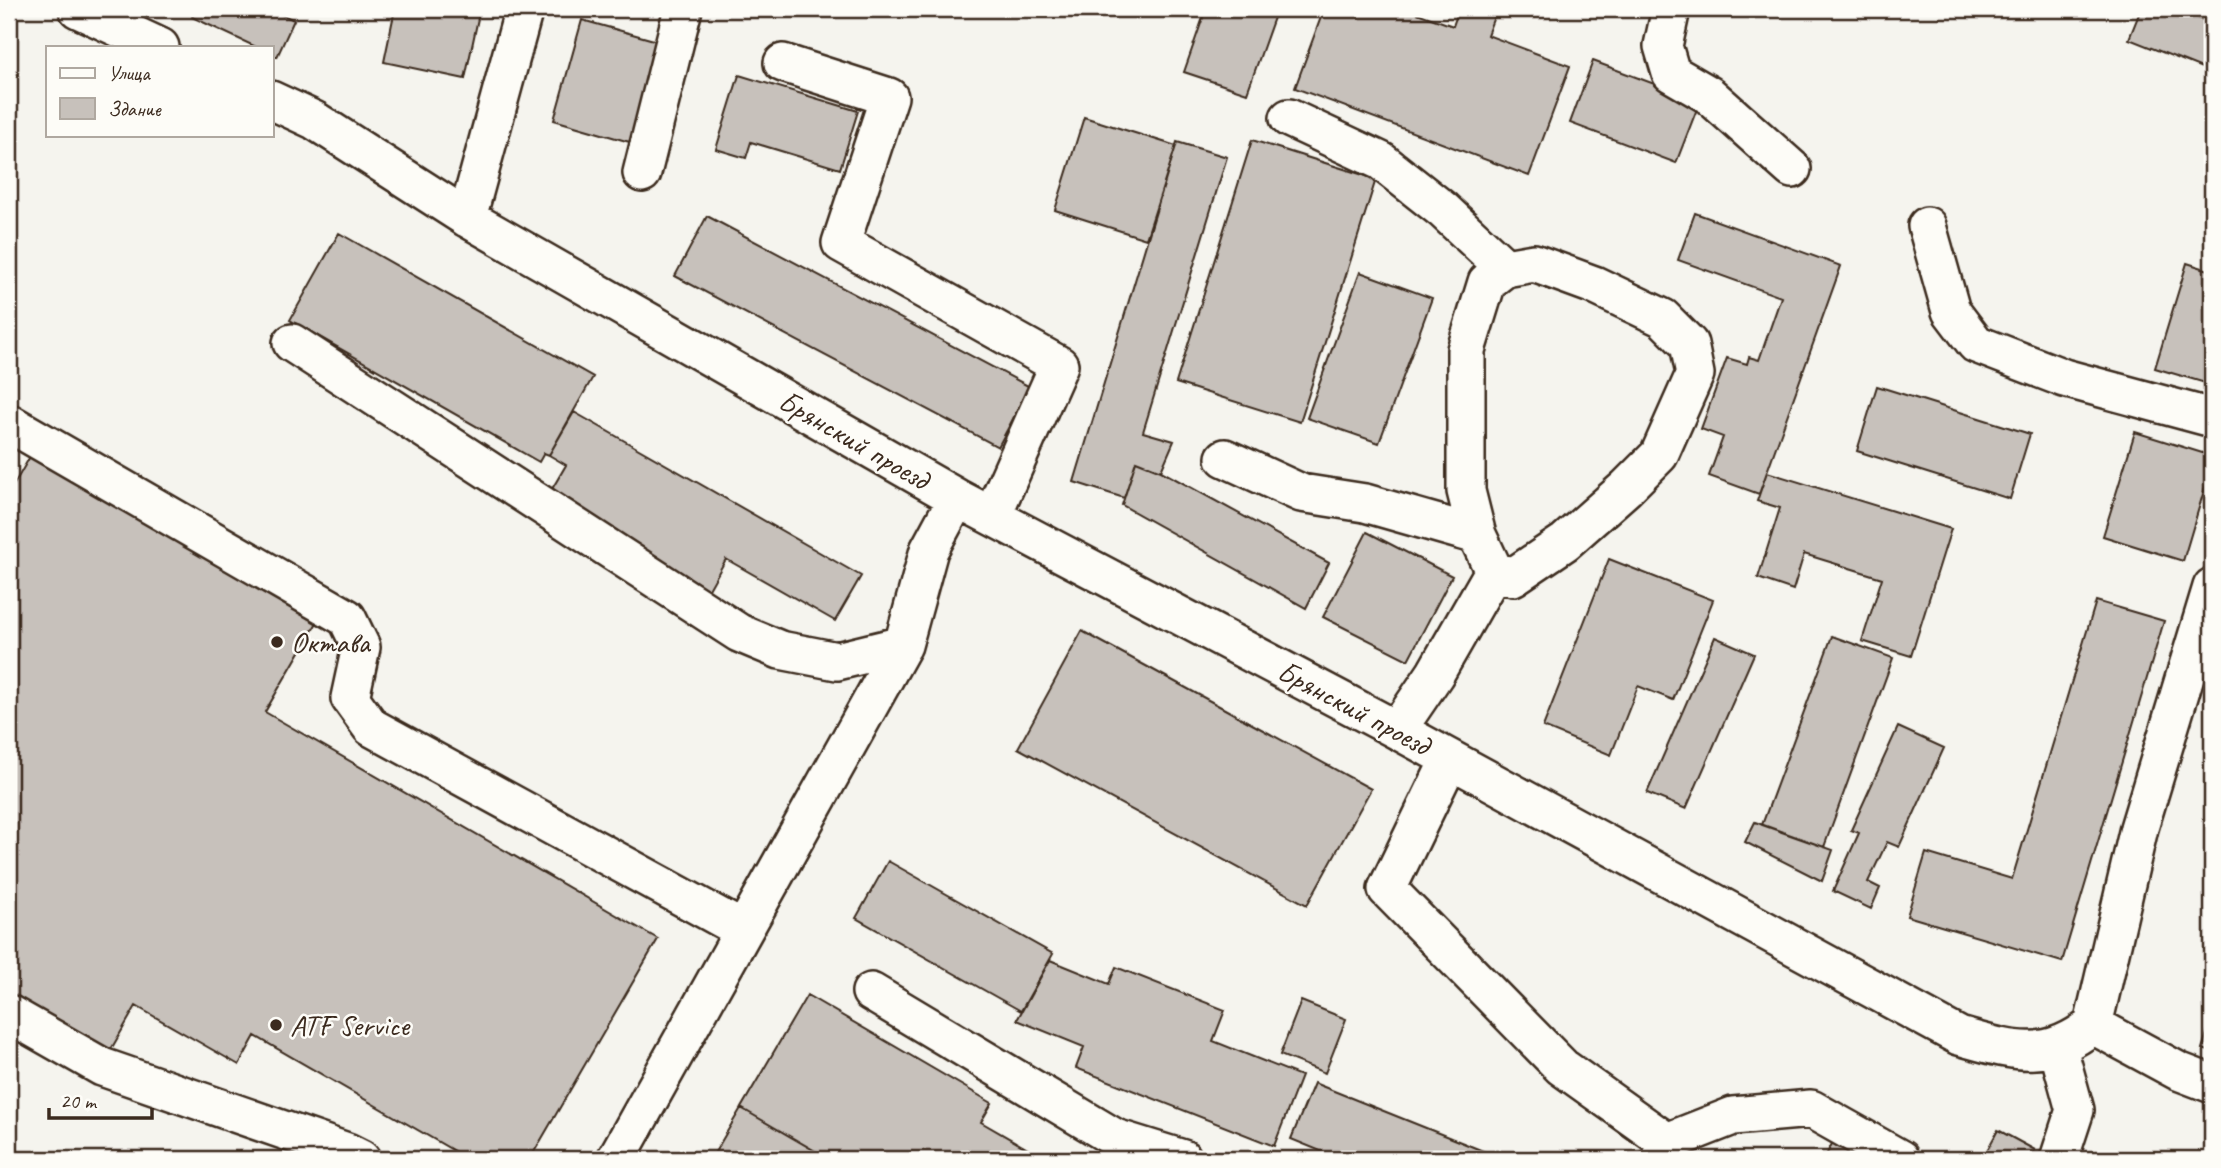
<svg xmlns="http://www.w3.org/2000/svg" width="2221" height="1168" viewBox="0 0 2221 1168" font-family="Caveat,sans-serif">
  <rect width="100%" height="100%" fill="#f5f4ee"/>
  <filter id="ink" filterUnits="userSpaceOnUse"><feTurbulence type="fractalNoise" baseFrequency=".0143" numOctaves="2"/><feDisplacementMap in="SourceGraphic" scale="14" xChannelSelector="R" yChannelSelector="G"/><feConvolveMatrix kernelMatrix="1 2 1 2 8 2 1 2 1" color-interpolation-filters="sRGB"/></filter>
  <g filter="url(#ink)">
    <path fill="#c7c1bb" stroke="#3b2a1e" stroke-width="2" d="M196 9H270L294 20 277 57 271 54V47H256L192 17Z
      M395 9H480L465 79 384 62Z
      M1206 9H1277L1247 93 1184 72Z
      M1324 9H1406L1453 26 1459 9H1497L1487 35 1570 66 1529 176 1295 88Z
      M2141 9H2178L2212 24V72L2129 39Z
      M582 20 661 42 633 143 554 120Z
      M1593 61 1700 101 1676 163 1570 123Z
      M739 75 858 111 840 169 751 142 746 158 716 149Z
      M1084 117 1176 146 1146 239 1055 210Z
      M1252 140 1376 179 1300 422 1176 383Z
      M1177 142 1227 157 1143 432 1174 441 1161 471 1136 461 1124 498 1074 482Z
      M1695 213 1841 266 1759 494 1709 476 1723 437 1701 429 1727 358 1747 364 1749 357 1759 360 1781 297 1678 260Z
      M707 216 1030 387 998 447 675 276Z
      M339 233 593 377 549 455 544 453 539 462 290 320Z
      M2187 263 2212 271V385L2155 368Z
      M1360 272 1432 298 1379 443 1307 418Z
      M1877 386 2030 434 2010 499 1857 451Z
      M574 412 861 576 835 621 726 559 707 593 545 501 566 465 549 455Z
      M2135 432 2212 456V464L2183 561 2103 536Z
      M32 453 319 619 265 712 658 939 530 1159H468L255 1036 239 1065 136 1006 106 1058 9 1001V493Z
      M1136 461 1161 471 1329 563 1306 608 1122 505Z
      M1767 472 1951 529 1911 656 1862 641 1882 578 1804 554 1793 590 1758 578 1780 508 1757 501Z
      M1367 532 1452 576 1408 660 1323 617Z
      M1609 559 1713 600 1673 700 1638 686 1611 755 1543 727Z
      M2096 601 2164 621 2062 962 1907 916 1926 853 2012 879Z
      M1082 631 1371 789 1307 905 1018 748Z
      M1832 636 1893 658 1824 847 1762 825Z
      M1715 637 1754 654 1686 809 1647 793Z
      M1898 727 1944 748 1899 847 1887 842 1868 882 1880 888 1871 909 1833 891 1859 833 1851 830Z
      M1755 822 1833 850 1822 881 1745 842Z
      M888 861 1053 954 1021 1011 856 918Z
      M1050 960 1109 984 1116 967 1225 1010 1213 1041 1301 1076 1274 1146 1076 1068 1084 1047 1017 1020Z
      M807 995 992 1103 981 1122 1045 1159H829L741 1108Z
      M1301 1001 1346 1019 1325 1073 1280 1055Z
      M2212 1017V1052L2202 1049Z
      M1314 1083 1503 1159H1340L1291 1139Z
      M741 1108 829 1159H711Z
      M1998 1130 2035 1150 2030 1159H1995L1985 1154Z
      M1834 1140 1868 1159H1824Z"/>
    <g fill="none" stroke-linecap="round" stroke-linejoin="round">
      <g stroke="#3b2a1e" stroke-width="42">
        <path id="minor" d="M78 9 160 47
          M1671 9 1663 46 1671 73 1709 95 1792 169
          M783 63 889 97 841 243 1059 365 992 516
          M271 100 314 120 467 218 957 498 1397 730 1959 1036C2013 1051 2045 1063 2093 1025
          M1289 118 1381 161 1443 210 1505 268
          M642 173 683 9
          M467 218 524 9
          M1927 226 1951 311 1976 344 2064 378 2212 418
          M292 343 739 633 780 650 837 661 903 645 929 550 957 498
          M9 423 347 618 361 647 350 698 371 727 743 930
          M1225 458 1301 493 1365 503 1477 535
          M1397 730 1435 674 1494 571 1513 577 1565 542 1626 488 1659 455 1695 374 1689 344 1663 318 1594 285 1534 263 1505 268 1487 282 1466 350V491L1477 535 1494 571
          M1450 759 1387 889 1562 1067 1667 1142
          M871 992 1115 1138 1183 1159
          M9 1014 102 1067 347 1152 361 1159
          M2093 1025 2139 828 2212 587
          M2093 1025 2178 1071 2212 1084
          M2058 1048 2075 1110 2059 1159
          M616 1159 903 645
          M1660 1159 1667 1142 1733 1116 1811 1109 1900 1159"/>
      </g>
      <use href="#minor" stroke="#fdfcf7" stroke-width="37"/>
    </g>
  </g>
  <g fill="#3b2a1e" stroke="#fdfcf7" stroke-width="2.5">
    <circle cx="277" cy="642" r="7"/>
    <circle cx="276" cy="1025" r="7"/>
  </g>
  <g text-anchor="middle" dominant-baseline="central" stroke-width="5" stroke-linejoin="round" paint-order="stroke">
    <g font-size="30" fill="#3b2a1e" stroke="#fdfcf7">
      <text transform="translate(854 440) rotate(30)">Брянский проезд</text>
      <text transform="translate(1354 708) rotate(28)">Брянский проезд</text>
    </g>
    <g font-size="30" fill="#3b2a1e" stroke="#fdfcf7" text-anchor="start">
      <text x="291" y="642">Октава</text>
      <text x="290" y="1025">ATF Service</text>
    </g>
  </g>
  <rect width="2221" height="1168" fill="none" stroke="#fdfcf7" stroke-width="35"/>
  <rect x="18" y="18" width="2186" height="1133" fill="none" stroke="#3b2a1e" stroke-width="2.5" filter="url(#ink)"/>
  <rect x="46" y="46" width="228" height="91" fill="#fdfcf7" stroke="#afa8a0" stroke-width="2"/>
  <rect x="60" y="68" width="35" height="10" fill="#fdfcf7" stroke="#afa8a0" stroke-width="2"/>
  <text x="108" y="80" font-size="21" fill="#3b2a1e">Улица</text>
  <rect x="60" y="98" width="35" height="21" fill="#c7c1bb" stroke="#afa8a0" stroke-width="2"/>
  <text x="108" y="116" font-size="21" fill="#3b2a1e">Здание</text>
  <path d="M49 1108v10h103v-10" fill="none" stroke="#3b2a1e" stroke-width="3.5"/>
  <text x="60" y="1108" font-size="21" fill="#3b2a1e" stroke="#fdfcf7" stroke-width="5" paint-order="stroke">20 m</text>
</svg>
